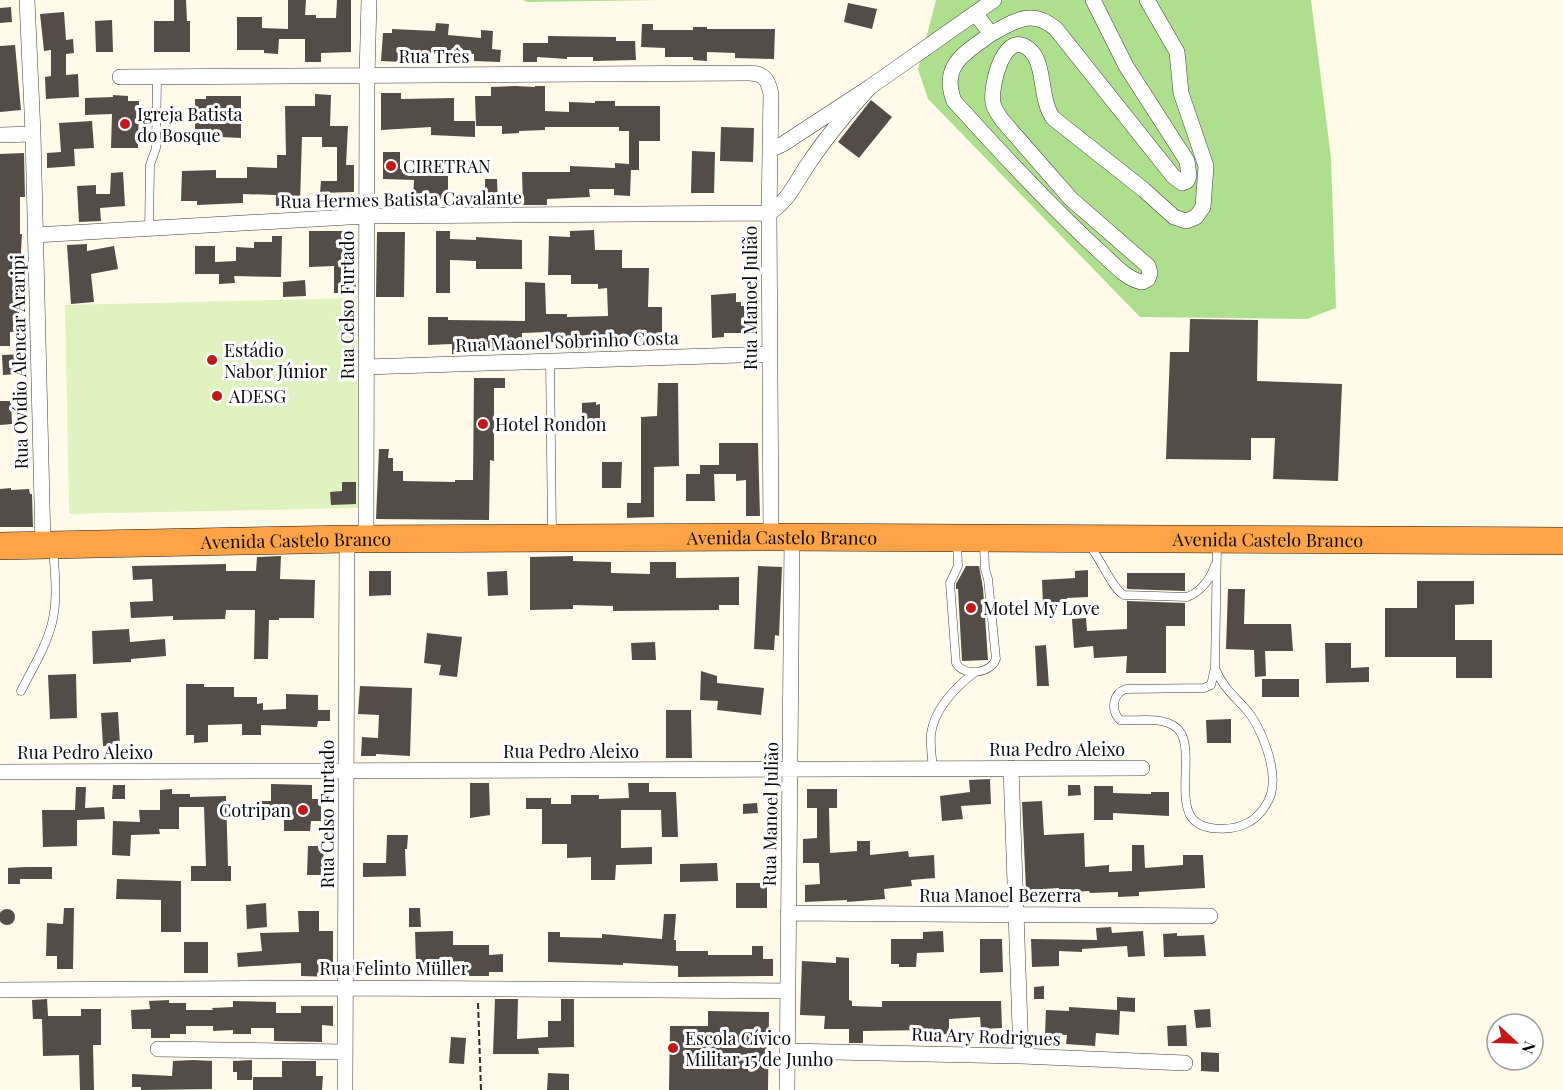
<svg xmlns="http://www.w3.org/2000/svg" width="1563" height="1090" viewBox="0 0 1563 1090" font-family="'Playfair Display',serif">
  <rect width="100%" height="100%" fill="#fffbe8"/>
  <path fill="#addf8c" d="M523 0H663L527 2Z
    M936 0H1311L1331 158 1336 308 1307 319 1140 317 928 99 918 69Z"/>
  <path fill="#dff3c1" d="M357 298 358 508 69 514 65 305Z"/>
  <path fill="#544c46" d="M174 0H186L187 21H190V52H154V21H174Z
    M288 0H306L305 15H316V18H336L337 0H351V52L321 53V62H305V39H279L278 54 264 53V50H237V17H262V28L288 29Z
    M848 3 877 9 872 29 844 22Z
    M11 7 12 22 0 23V8Z
    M64 12 66 40 73 39 74 53 66 54V75L78 74 79 97 46 99 45 77 51 76V50L44 51 40 14Z
    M112 20 113 52H96L95 21Z
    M436 23 449 24 448 35 481 38V30L493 31 492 49 501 50 500 62 474 61V54L446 52V55L427 53V56H403L402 62 381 61 383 33H392V29L435 31Z
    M642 24H653V30H693V27H707V29H775L774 59 735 58V53L707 52V61L693 60V57H665V48L641 47Z
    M548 36 616 37V41H635L636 60 593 61V57H567V59L537 57V62H523V43H548Z
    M15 45 21 110 0 112V46Z
    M515 86 535 87V86H545V111L569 112V102L595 103V101H615V106H660V141H639V170H631L630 196 614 195V189H589L590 197 547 199V205H523L522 172H570V166L615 168V163L629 164V131H619V127H545V130L519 131V133L502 134V126H476L475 96H491V87Z
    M381 93H401V99L454 98V121H475V137L431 135V127L381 130Z
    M315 94 331 95 330 126H348L346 165H354V192L320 193 321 181H337V147H322V137H302L300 203H298V207L276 206V195L243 194V203L197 205V201H181L182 171 216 170V178H247V167L277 168V155H286L285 106H315Z
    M113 95 128 96V101H139L138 148H111L112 114 85 115V98L113 97Z
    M206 96H241V138L221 137V133H195V99H206Z
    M871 100 892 117 859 158 838 142Z
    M92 121 94 148 74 149 75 166 47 168V153L61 152 59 123Z
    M721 127 754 128 753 162 720 161Z
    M692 151 715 152 714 193H691Z
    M383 152H400V169L448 171V199H413L414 180 383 179Z
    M24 153 25 197H20V234H22L21 251 27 299 18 300 21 331 10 332V346H0V154Z
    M123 172 125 206 100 208 101 221 79 222 77 186 96 185V194H110L111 173Z
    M485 179H497L498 205H485Z
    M594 230 595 250H622V268H649L648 307H662V341H641V337H593V343L570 344V342H548V332L522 333V346H495V351L473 350V354H452V344L428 345V317H448V320L525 321V282L545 283 546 314H567V317L608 316 607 288 598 289V284H571V275H548L549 236 570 237V231Z
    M309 231H355L356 293H334V266L309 267Z
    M436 231H450V239L476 240V237L522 240V269H476V261L450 260V293H436Z
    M377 232H405L404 297H376Z
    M272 236H282L281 277 234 276 235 283 219 284V274H195V246H215V262L236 261V247L254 248V242H272Z
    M87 244V251L114 246 118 269 91 274 94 302 71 304 67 245Z
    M305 280 306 296 283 297V282Z
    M736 293V302H741V306H747V333H724V337L712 338 711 295Z
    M1190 319 1258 320 1257 381 1342 384 1338 481 1273 479 1275 438H1251V460L1166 459 1170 352H1189Z
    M27 354V373L3 375 2 355Z
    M474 378H505V388H494V461L490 460 489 520 376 519 379 449H389L388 458H393V471H403V481L455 482V480H473Z
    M658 383H678L679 466 654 467V517L627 518V503H641V417L657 416Z
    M0 401H11L12 424 0 425Z
    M596 402V405L600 404V431H582V403Z
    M719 443H758L760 516H746V480L736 481V474H714L715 501H686V474H700V465H719Z
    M602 462H622L621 488H602Z
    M342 482H356V504L331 505 330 492 342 491Z
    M11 488V490L29 489 30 494H32L33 527H0V489Z
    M281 556 280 579 315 580 314 618H279V620H269L268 659H254L255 610H226L225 619 173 620V616L131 618 130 602 153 601 152 579 133 580 132 566 226 564V571H256L257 557Z
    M573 556V561L611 562V573L650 574V562H676V578L739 577V605H719V610L613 611V606L573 605V609L530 610V557Z
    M758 566 782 567 779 636 775 635 774 650 754 649Z
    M966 566H979L983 588 988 660 962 661 958 589H956V584Z
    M1088 570V597L1067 598 1068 604 1043 606 1042 580 1075 578V571Z
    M369 571H391V595L369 596Z
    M507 571 508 595 488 596 487 572Z
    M1127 573H1185V591L1127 589Z
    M1417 581H1474V604L1455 605V640H1492V678H1456V657H1385V608H1417Z
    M1228 589H1245L1244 624H1291L1293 651H1265L1266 676 1255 677 1254 650 1226 649Z
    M1127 601 1185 603V626H1166V673H1126L1127 656 1094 658 1093 646 1074 648 1072 619 1086 618 1087 631 1127 629Z
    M129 629 130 642 165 639 166 656 131 659V662L93 664 92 631Z
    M427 633 462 637 457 677 439 675 441 665 424 663Z
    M655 642 656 660H632L631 643Z
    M1325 643H1351V668L1369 667V682L1326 683Z
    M1046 645 1049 686H1037L1035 646Z
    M701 671 717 676V683L764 688 761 715 717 710 718 701 700 700Z
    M76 674 77 718 50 719 48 675Z
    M1262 679H1299V697H1262Z
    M186 684H204V687H234V697H257V704L263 703V710L286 709V694L318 695V710H330V721H318L317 727 261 725V735H242V724L208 725V742L194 743V735H186Z
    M360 686 412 688 410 756 376 754V756H361L362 737 378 738 379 715 358 714Z
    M666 710H691L692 758H666Z
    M118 712 120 745 103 746 101 713Z
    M1231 719V743H1207L1206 720Z
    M990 779 991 804 961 806 963 819 942 821 940 796 970 792 969 780Z
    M470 783H489L490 815 470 818Z
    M628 783H649V792H676L678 837H662L661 810H621V848L652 847V864L616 865 615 880H591V857L567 858V844H542V809H526V798H551V804H571V795H599V799L629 798Z
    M271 784 312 785V799H321V821H311L310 831H284V817H260L261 801H271Z
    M113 785H125V799H112Z
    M1068 785H1080L1081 795 1068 796Z
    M1094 786H1113V793L1151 794V792H1169V816L1113 813V820H1094Z
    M76 787H86L85 808 104 807 105 819 77 820V846L43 847 42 810H75Z
    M172 789V794H190V797L226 796 228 866H231V881H191V866H206L204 807H179V829H159L160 834 131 835 130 856 112 855 113 821 140 822 139 810H160V790Z
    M807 789H837V808H829L830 853 857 851V841H870V855L908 851 909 857 934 855 935 878 911 880 912 886 884 889 885 899 847 902V900L805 902V885L820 884 819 863H803V839L817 838V808H807Z
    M1042 801 1044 835 1084 833 1085 867 1109 865V872L1132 871V845H1144L1145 868 1183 865V855H1203L1205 888 1139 892V896L1118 897V892L1090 893 1089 891 1059 893V888L1026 890 1022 802Z
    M757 803 758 813 743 814V804Z
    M387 835H408L407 849H405L406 876 363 877V863H386Z
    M308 846H324L323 875H307Z
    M717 863 718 881 680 882V864Z
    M26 867H52V879H20V884H8V868Z
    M117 879 181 881V932H161V900L116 899Z
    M736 883H767V908H736Z
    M266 903 267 927 247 929 246 905Z
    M64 908H74L73 969H57V956H46L47 923 63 924Z
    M409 908H420L421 927H409Z
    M-1 917a8 8 0 1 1 16 0a8 8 0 1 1-16 0Z
    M298 911H319V931H333V977L301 976V963L238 967 237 953 262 951 260 933 299 932Z
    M664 914H676L674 940H676V951H708V955H752V946H763V959H773V976L678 977V966L623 963V965L548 962V932H560V937L602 938V934L662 939Z
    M1111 927 1112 933 1143 931 1145 956 1128 957 1127 946 1082 949V952L1059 951V966L1032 967 1031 939 1097 940 1096 928Z
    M453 931V945H489V955L503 954V972H489V976H464V961L416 963 415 932Z
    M943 931 944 952 917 953 916 967H899V964H891V939H923V932Z
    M1177 933V936L1204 935 1206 956 1164 957 1163 934Z
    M980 939H1002L1003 972 980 973Z
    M184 942H208V973H184Z
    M836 957 849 958V1000L852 1001V1006L882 1007V1001H1001L1002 1028 981 1029 980 1017 949 1019V1034L926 1035 925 1030 863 1031V1043H849V1029H824L825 1016 800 1015 802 961 836 963Z
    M1044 986V999H1034V987Z
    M1117 997 1135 998V1012L1120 1011 1119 1035 1096 1033 1095 1046 1066 1044 1067 1035 1045 1034 1046 1010 1069 1011V1007L1117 1010Z
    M47 999 48 1016H81V1009H101V1045H93L94 1090H80L79 1055 43 1056 42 1019H33L32 1000Z
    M495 999H518L517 1039 548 1037V1021H561V999H574V1047L538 1048 539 1054H493Z
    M169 1000V1003H186V1010H213L212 1008 233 1007V1001L276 1002V1013H301V1006H333V1026L322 1025V1042L274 1041V1028H251V1034H233V1030L213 1031V1026H186V1034H170V1038H151V1029H132L131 1010 150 1009 149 1001Z
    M1210 1009 1211 1027 1196 1028 1194 1010Z
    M708 1011 769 1012 768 1090H669L670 1026H708Z
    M1186 1025 1187 1046H1168L1167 1026Z
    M451 1037 466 1038 464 1064 449 1063Z
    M1201 1052 1219 1053V1072L1201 1071Z
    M193 1060 212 1061V1089L141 1090V1087H132V1074L172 1076 173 1061Z
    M252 1060V1080H237V1072H233V1061Z
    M282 1061H316V1076H323L322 1090H253V1077H282Z
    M548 1073 569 1074V1090H547Z"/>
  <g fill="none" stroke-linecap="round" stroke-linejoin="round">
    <g stroke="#3d3d3d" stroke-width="9">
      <path id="lane" d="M149 229 150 165 156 148 157 77
        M550 361 552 534
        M957 541 958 566 950 583 956 663C964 677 990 674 996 659L988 579 985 569 984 543
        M1090 546C1100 558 1113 590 1124 595L1187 597C1201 592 1211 578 1215 565
        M1215 668C1222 686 1232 694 1245 708 1261 726 1278 769 1271 794 1268 804 1259 817 1249 822 1234 831 1200 833 1190 815 1179 793 1192 753 1181 733 1169 714 1137 722 1120 720 1110 710 1113 693 1126 689L1204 688 1211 685 1215 668 1217 545
        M21 691C32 669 46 647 52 623 58 599 55 573 53 548
        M933 769C932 758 930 745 931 734 934 709 956 687 975 672"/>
    </g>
    <g stroke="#3d3d3d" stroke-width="16">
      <path id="street" d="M27 0 33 134 43 544
        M975 13 991 34C1015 21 1032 8 1056 29L1173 176 1182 183 1187 181 1189 176 1187 161 1126 66 1093 0
        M991 34C966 52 940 65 954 101 1000 152 1047 203 1098 250 1111 261 1125 279 1142 282L1148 279 1150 273 1148 266 1071 199 1002 120C999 115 994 109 993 103 990 86 1005 23 1032 52 1045 67 1040 100 1053 118L1144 190 1174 217 1186 221 1196 217 1203 207 1206 166 1181 93 1177 52 1147 0
        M120 77 748 73C764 73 768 79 771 94L769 213 771 537
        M0 135 33 134
        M770 150 783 144 870 87 994 0
        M35 235 366 216 769 213C789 201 796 181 809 163 827 136 848 111 870 87
        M366 367 770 354
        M366 539 367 76 369 0
        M1011 768 1021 1056
        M0 772 1142 768
        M788 913 1210 916
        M0 990 345 988 788 991
        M158 1049 345 1052
        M787 1051 1021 1056 1185 1063
        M345 1090 347 539
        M787 1090 792 537"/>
    </g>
    <g stroke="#1b1b1b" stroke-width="28">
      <g id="highway">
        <path id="s1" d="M0 546 347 539 771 537 1563 541"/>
      </g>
    </g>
    <path stroke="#2c2c2c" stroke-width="2" stroke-dasharray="6 3" stroke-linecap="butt" d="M478 1003 481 1090"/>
    <use href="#lane" stroke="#fff" stroke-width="8"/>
    <use href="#street" stroke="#fff" stroke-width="15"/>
    <use href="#highway" stroke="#ffa346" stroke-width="27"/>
  </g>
  <g fill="#c61717" stroke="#fff" stroke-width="2">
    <circle cx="125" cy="124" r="6"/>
    <circle cx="391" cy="166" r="6"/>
    <circle cx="212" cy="360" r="6"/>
    <circle cx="217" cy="396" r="6"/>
    <circle cx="483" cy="424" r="6"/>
    <circle cx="971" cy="608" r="6"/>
    <circle cx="303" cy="810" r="6"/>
    <circle cx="673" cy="1048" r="6"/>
  </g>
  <g text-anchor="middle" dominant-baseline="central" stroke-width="6" stroke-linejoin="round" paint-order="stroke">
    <g font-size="18" fill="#0a0a0a" stroke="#fff">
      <text x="434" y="56">Rua Três</text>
      <text transform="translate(401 199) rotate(-1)">Rua Hermes Batista Cavalante</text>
      <text transform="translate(750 298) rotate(-90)">Rua Manoel Julião</text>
      <text transform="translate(347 305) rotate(-90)">Rua Celso Furtado</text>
      <text transform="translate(567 341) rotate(-2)">Rua Maonel Sobrinho Costa</text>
      <text transform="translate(19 362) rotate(-91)">Rua Ovídio Alencar Araripi</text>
      <text stroke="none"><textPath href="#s1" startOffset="782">Avenida Castelo Branco</textPath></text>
      <text stroke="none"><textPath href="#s1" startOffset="296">Avenida Castelo Branco</textPath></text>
      <text stroke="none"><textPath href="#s1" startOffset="1268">Avenida Castelo Branco</textPath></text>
      <text x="1057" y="749">Rua Pedro Aleixo</text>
      <text x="571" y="751">Rua Pedro Aleixo</text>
      <text x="85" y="752">Rua Pedro Aleixo</text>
      <text transform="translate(327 814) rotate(-90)">Rua Celso Furtado</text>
      <text transform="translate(770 814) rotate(-89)">Rua Manoel Julião</text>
      <text x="1000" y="895">Rua Manoel Bezerra</text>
      <text x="394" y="968">Rua Felinto Müller</text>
      <text transform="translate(986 1036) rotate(2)">Rua Ary Rodrigues</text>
    </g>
    <g font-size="18" fill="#0a0a0a" stroke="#fff" text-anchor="start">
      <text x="137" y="114">Igreja Batista<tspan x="137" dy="21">do Bosque</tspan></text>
      <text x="403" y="166">CIRETRAN</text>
      <text x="224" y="350">Estádio<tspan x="224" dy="21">Nabor Júnior</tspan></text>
      <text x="229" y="396">ADESG</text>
      <text x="495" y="424">Hotel Rondon</text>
      <text x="983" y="608">Motel My Love</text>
      <text x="291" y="810" text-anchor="end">Cotripan</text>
      <text x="685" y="1038">Escola Cívico<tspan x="685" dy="21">Militar 15 de Junho</tspan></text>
    </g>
  </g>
  <g transform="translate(1515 1042) rotate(112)"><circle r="28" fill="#ffffff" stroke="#9d9d9d" stroke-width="1.5"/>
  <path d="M0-4.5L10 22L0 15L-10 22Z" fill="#c61717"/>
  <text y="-9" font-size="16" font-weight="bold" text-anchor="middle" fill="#0a0a0a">N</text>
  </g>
</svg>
